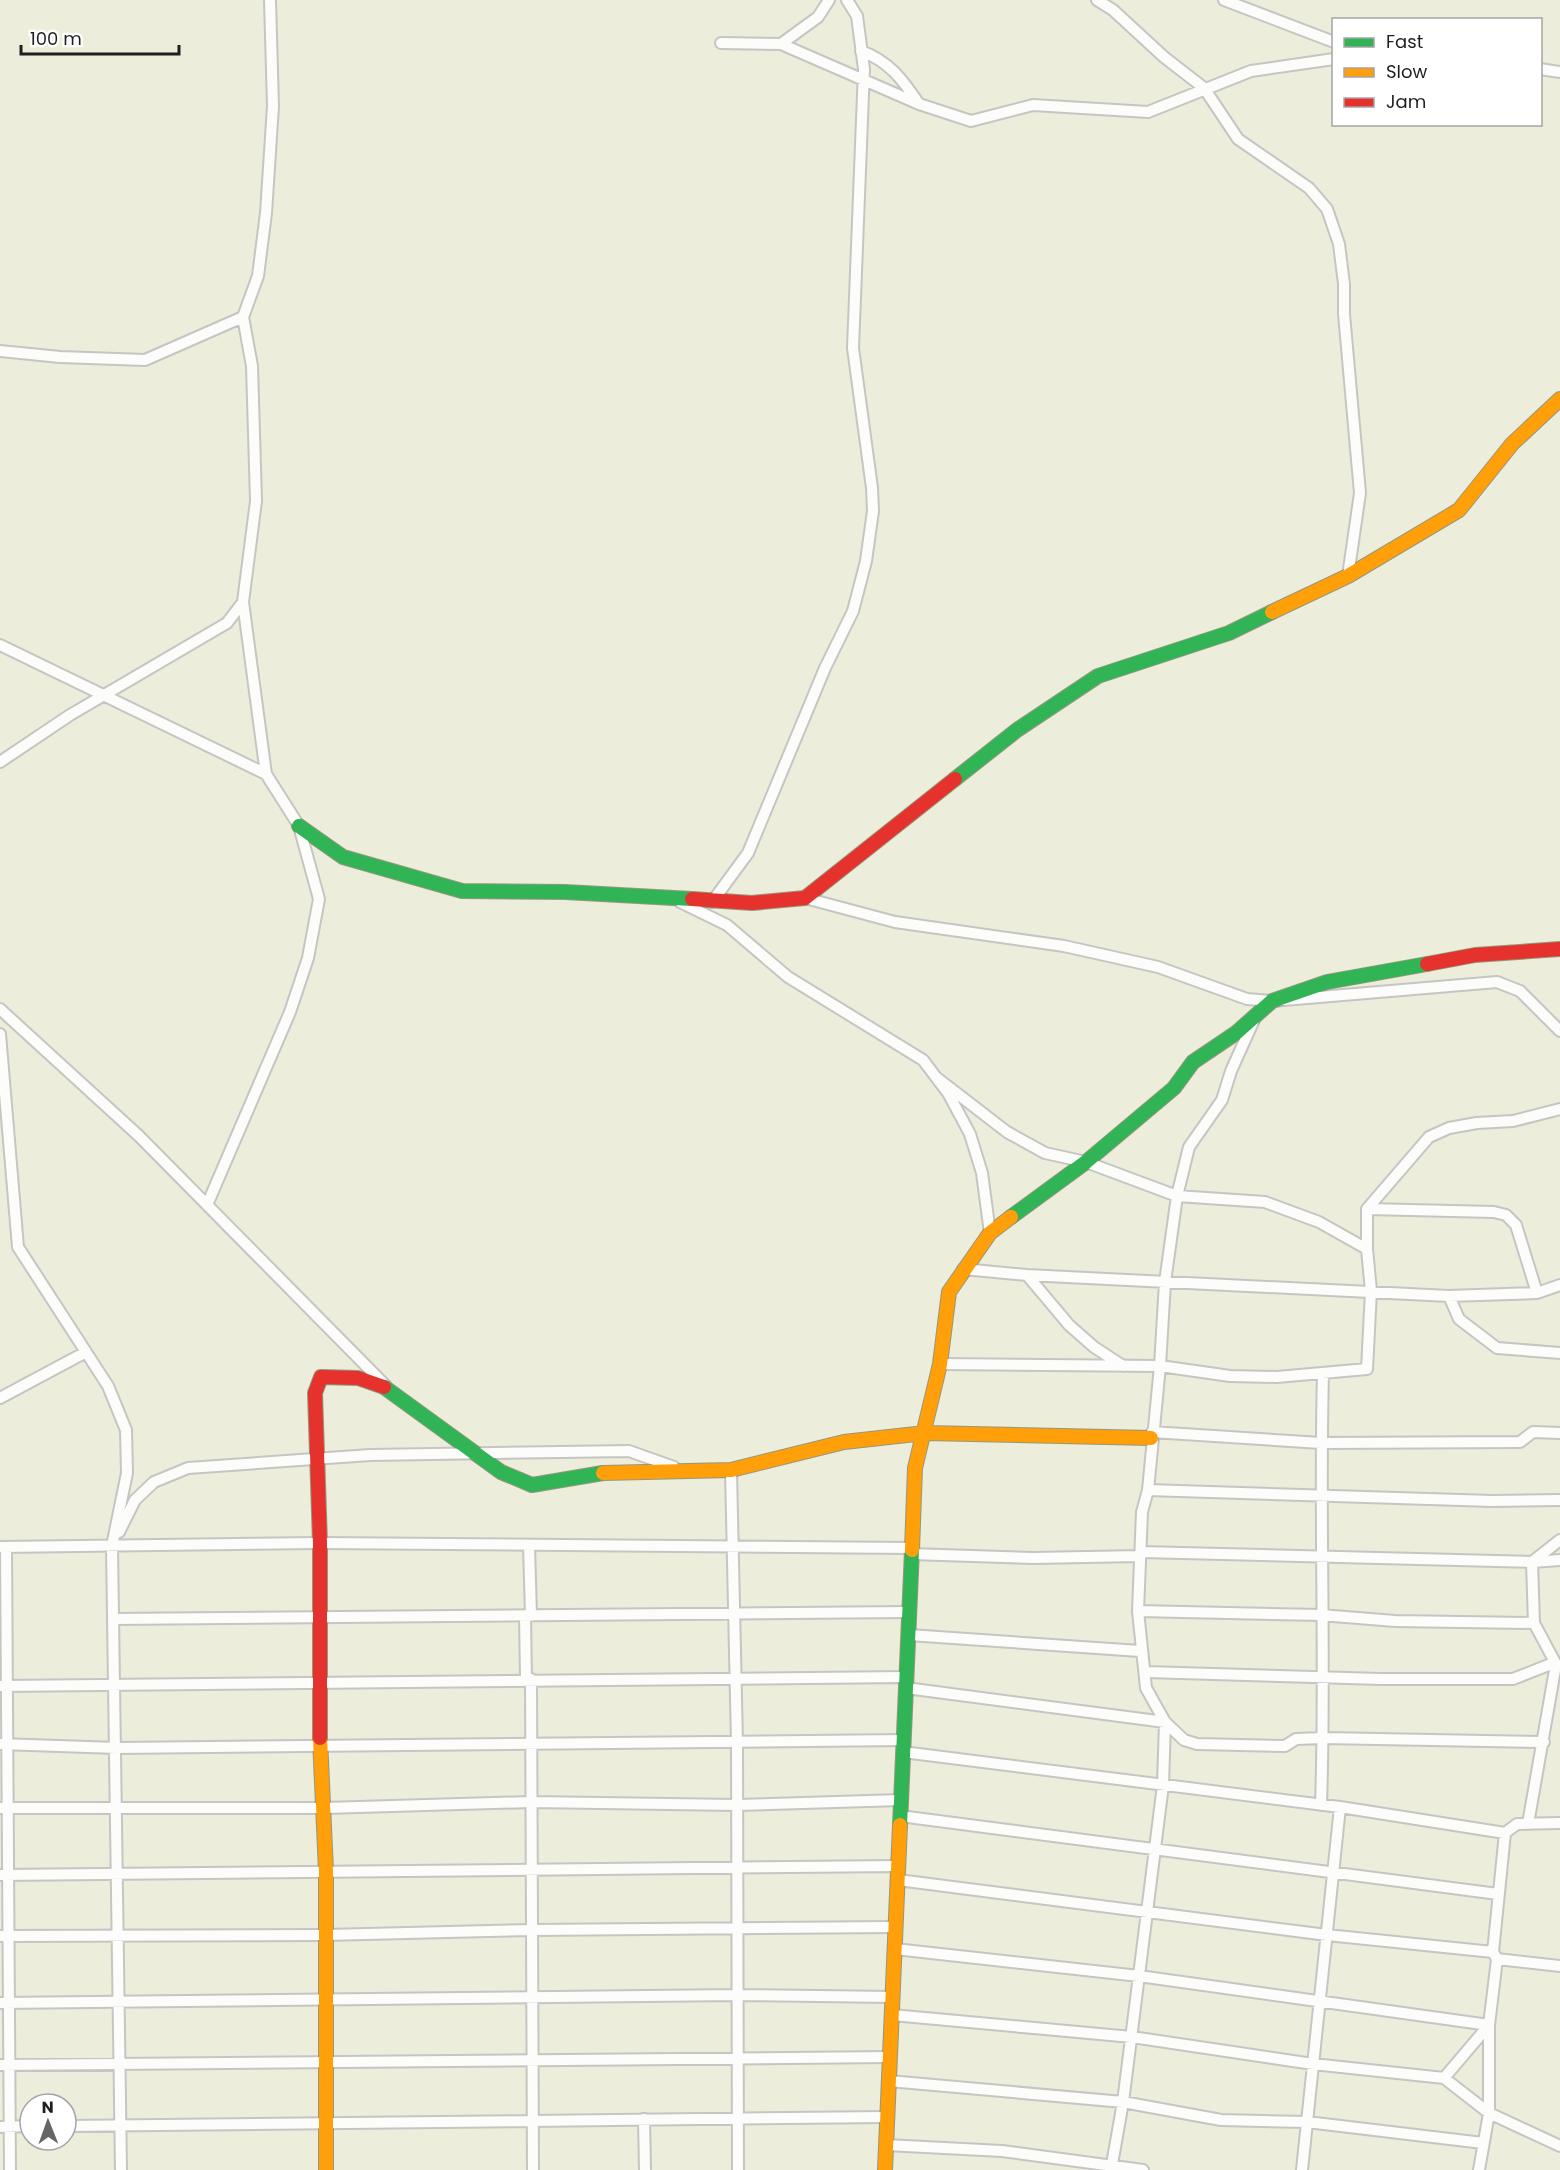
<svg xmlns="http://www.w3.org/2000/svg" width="1560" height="2170" viewBox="0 0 1560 2170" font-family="Poppins,sans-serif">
  <rect width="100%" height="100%" fill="#edebe7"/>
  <path fill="#ecedda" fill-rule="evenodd" d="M0 0H1560V2170H0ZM1334 20H1540V124H1334ZM30 2104H66V2140H30Z"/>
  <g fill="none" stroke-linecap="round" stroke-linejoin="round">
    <g stroke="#c6c5c3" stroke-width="14">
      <path id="street" d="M1097 0 1113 10 1164 57 1204 88 1238 139 1309 188 1327 209 1339 244 1344 284V314L1360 493 1348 576
        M1224 0 1334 42
        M721 43 781 44 818 17 829 0
        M781 44 919 104 971 121 1033 105 1148 112 1251 71 1334 59
        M861 51C889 61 903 80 919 104
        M1540 69 1560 72
        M0 351 60 357 145 360 243 317
        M0 645 266 774
        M0 762 70 715 227 623 243 602
        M805 898 895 922 1064 946 1158 967 1247 999 1272 1001 1497 982 1520 991 1560 1031
        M680 902 727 925 788 977 923 1060 948 1093 970 1134 982 1173 990 1233
        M712 902 748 853 825 668 853 611 866 561 873 511 872 488 853 348 864 69 857 16 847 0
        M0 1009 139 1136 386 1386
        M0 1034 18 1247 108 1386 126 1430 127 1473 112 1546 121 2170
        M937 1078 1007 1132 1045 1153 1086 1162 1177 1196 1265 1202 1319 1222 1367 1249 1371 1291 1367 1369 1277 1377 1230 1376 1160 1366 940 1364
        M207 1205 290 1012 308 958 319 899 299 826 266 774 243 602 256 501 252 366 243 317 258 276 266 213 273 106 270 0
        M1367 1209 1494 1212 1506 1215 1516 1225 1537 1293
        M1367 1249V1209L1429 1137 1449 1128 1477 1123 1513 1121 1560 1109
        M963 1269 1027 1275 1449 1296 1537 1293 1560 1285
        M1027 1275 1069 1325 1094 1347 1123 1366
        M1449 1296 1459 1319 1497 1348 1560 1353
        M0 1398 86 1352
        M1152 1432 1321 1443 1520 1442 1533 1432 1560 1433
        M731 1470 737 1743 738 2170
        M1148 1490 1492 1501 1560 1500
        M119 1532 135 1500 154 1482 188 1468 370 1455 629 1451 674 1467
        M529 1545 531 1616
        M0 1547 320 1543 911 1548
        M6 1547 10 2170
        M1141 1552 1532 1562 1560 1560
        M911 1554 1033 1558 1140 1556
        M1138 1611 1321 1615 1395 1621 1534 1623
        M525 1616 526 1679
        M113 1619 909 1612
        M909 1635 1140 1651
        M1146 1672 1381 1679H1513L1551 1664 1560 1665
        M531 1679 533 2170
        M0 1686 906 1677
        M906 1688 1165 1722 1184 1740 1197 1744 1285 1746 1296 1739 1323 1738 1544 1742
        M0 1744 117 1748 904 1740
        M903 1752 1340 1807 1505 1833 1517 1824 1560 1823
        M1321 1805C1326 1661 1319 1517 1323 1374
        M0 1808H325L531 1802 737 1805 901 1800
        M900 1816 1498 1894
        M1528 1824 1556 1664 1534 1623 1532 1562 1560 1540
        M0 1875 898 1866
        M898 1880 1327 1935 1493 1952
        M0 1936 325 1935 532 1930 895 1927
        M895 1949 1139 1976 1489 2025
        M1497 1959 1560 1966
        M0 2003 737 1995 892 1997
        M892 2015 1132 2037 1313 2064 1444 2078 1489 2025
        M0 2065 890 2057
        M1444 2078 1489 2113 1560 2146
        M889 2081 1123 2102 1221 2120 1307 2122 1483 2143
        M644 2119 645 2170
        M66 2126 887 2117
        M0 2127 30 2126
        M886 2145 1002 2151 1143 2170
        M1111 2170 1123 2102 1163 1785 1165 1722 1146 1688 1138 1611 1142 1512 1148 1490 1160 1366 1165 1282 1177 1196 1189 1147 1222 1100 1231 1071 1254 1020
        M1302 2170 1340 1807
        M1479 2170 1489 2113V2025L1497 1959 1493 1952 1505 1833"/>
    </g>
    <g stroke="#95977e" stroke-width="16">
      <path id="fast" d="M955 779 1017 730 1098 676 1229 633 1272 612
        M299 826 343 857 462 891 565 892 692 899
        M1011 1217 1086 1162 1174 1088 1193 1062 1236 1033 1272 1001 1327 982 1427 964
        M384 1387 501 1472 532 1485 603 1473
        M900 1825 912 1550"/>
    </g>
    <g stroke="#95977e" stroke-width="16">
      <path id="slow" d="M1272 612 1348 576 1459 510 1512 444 1560 399
        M603 1473 731 1470 844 1442 925 1433 1151 1438
        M912 1550 915 1468 940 1364 949 1292 990 1233 1011 1217
        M320 1738 326 1871V2170
        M885 2170 900 1825"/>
    </g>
    <g stroke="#95977e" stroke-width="16">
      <path id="jam" d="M692 899 752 903 805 898 955 779
        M1427 964 1475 955 1560 949
        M320 1738V1543L315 1393 321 1377 358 1378 384 1387"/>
    </g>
    <use href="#street" stroke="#fcfcfb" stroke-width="10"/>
    <use href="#fast" stroke="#30b455" stroke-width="14"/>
    <use href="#slow" stroke="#ff9f0a" stroke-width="14"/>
    <use href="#jam" stroke="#e5322d" stroke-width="14"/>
  </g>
  <rect x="1332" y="18" width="210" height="108" fill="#ffffff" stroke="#a5a5a5" stroke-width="1.5"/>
  <rect x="1344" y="38" width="30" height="9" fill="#30b455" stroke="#a5a5a5" stroke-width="1.5"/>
  <text x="1386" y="48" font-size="18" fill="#1f1f1f">Fast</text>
  <rect x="1344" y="68" width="30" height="9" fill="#ff9f0a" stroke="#a5a5a5" stroke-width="1.5"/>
  <text x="1386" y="78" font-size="18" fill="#1f1f1f">Slow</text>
  <rect x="1344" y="98" width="30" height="9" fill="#e5322d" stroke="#a5a5a5" stroke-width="1.5"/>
  <text x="1386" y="108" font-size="18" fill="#1f1f1f">Jam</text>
  <g transform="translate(48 2122) rotate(359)"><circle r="28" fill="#ffffff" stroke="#a5a5a5" stroke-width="1.5"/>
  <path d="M0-4.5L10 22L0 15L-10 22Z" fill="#676665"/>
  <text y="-9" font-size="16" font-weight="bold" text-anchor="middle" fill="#1f1f1f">N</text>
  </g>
  <path d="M21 45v9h158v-9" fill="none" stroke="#1f1f1f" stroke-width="3"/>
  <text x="30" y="45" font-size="18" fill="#1f1f1f" stroke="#ffffff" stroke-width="4.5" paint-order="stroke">100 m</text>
</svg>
